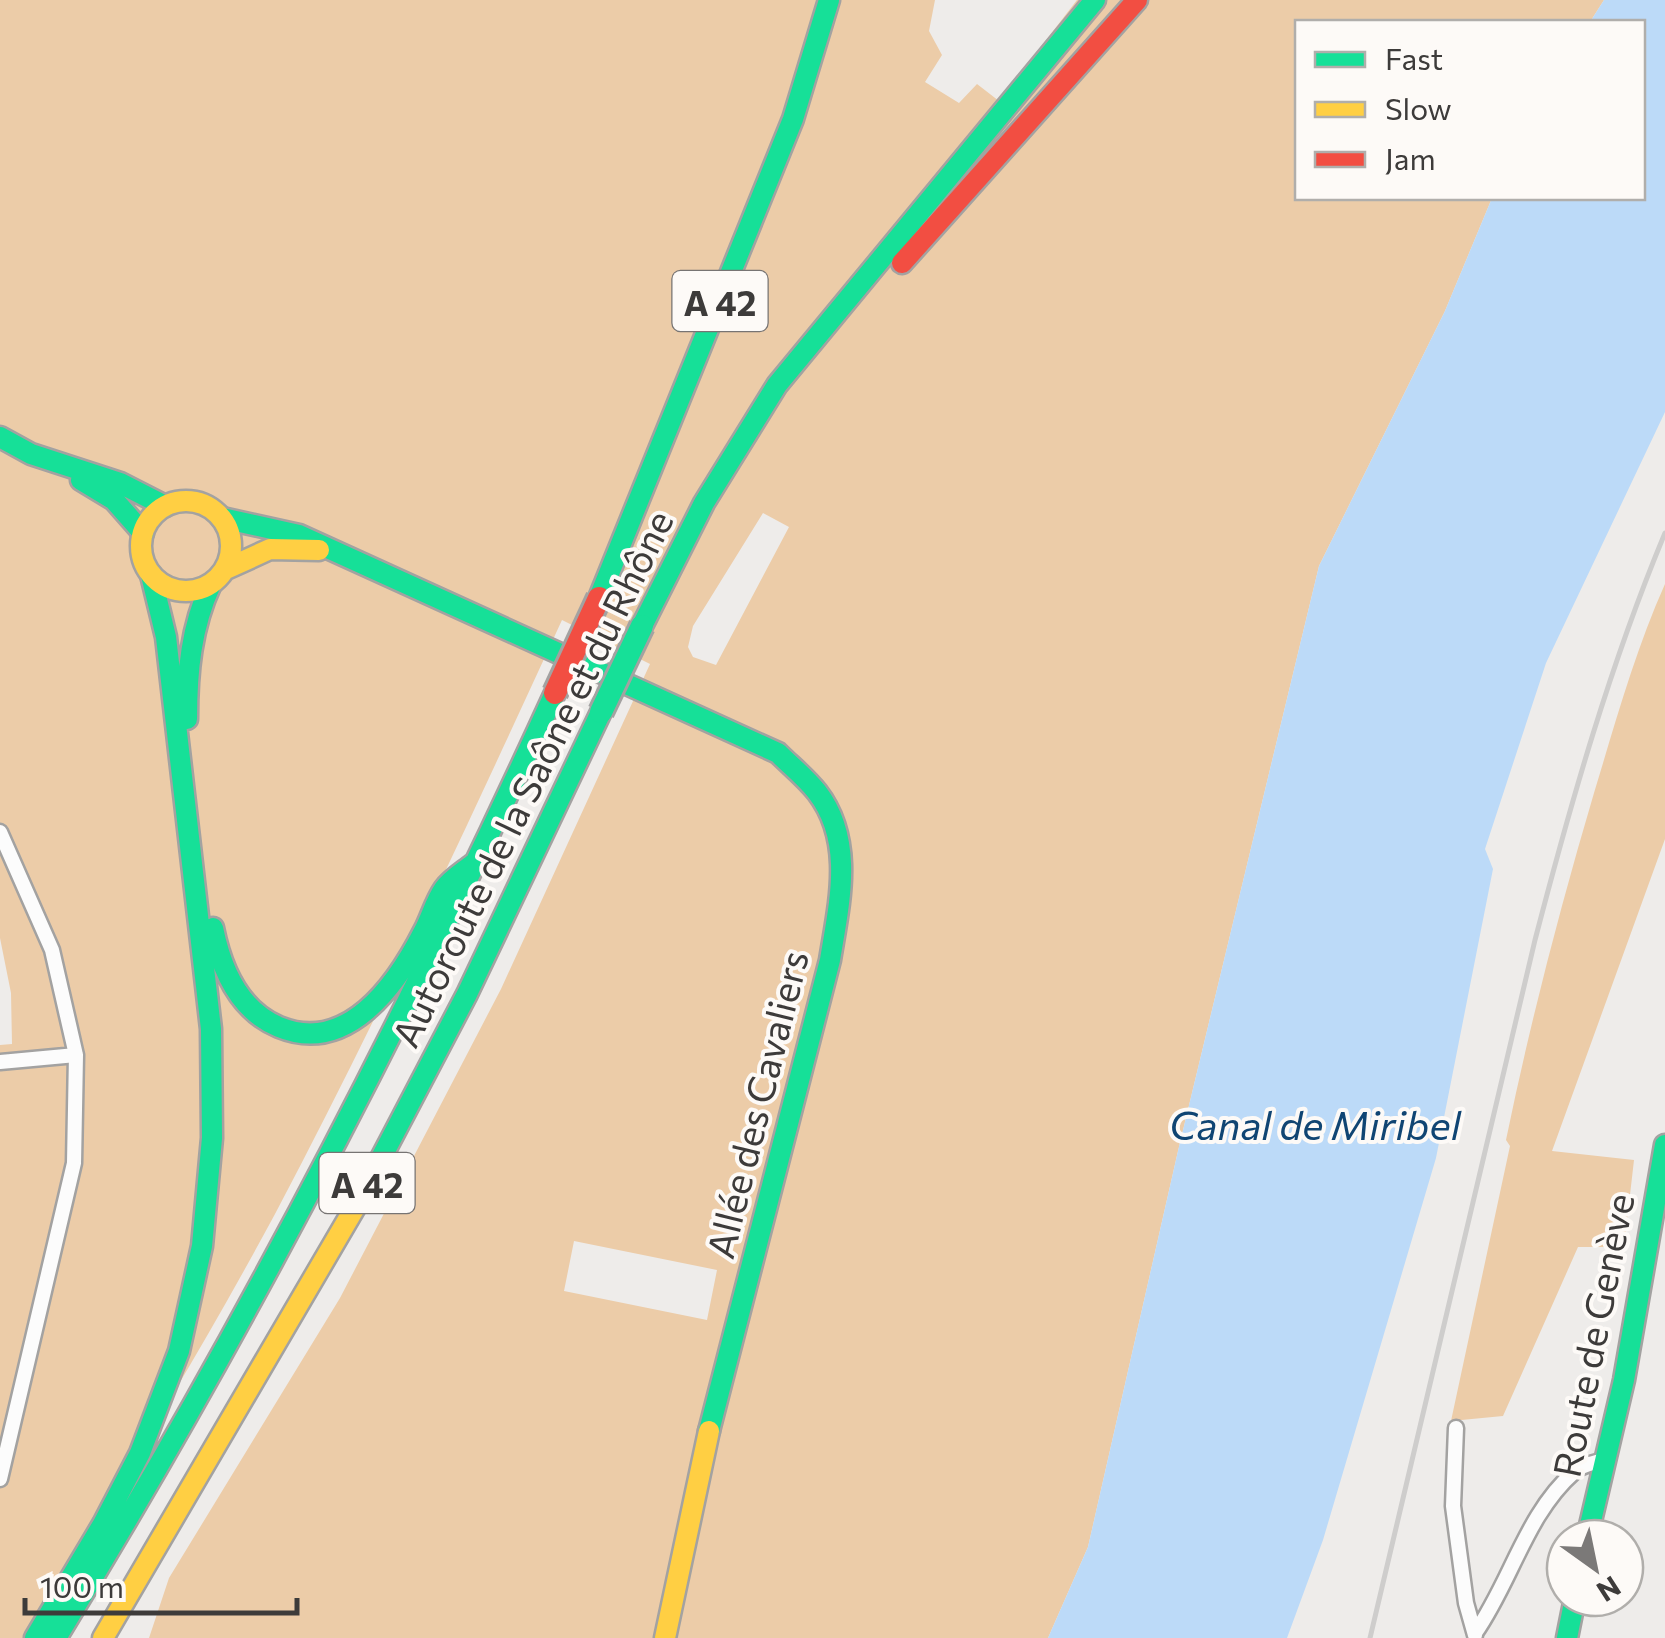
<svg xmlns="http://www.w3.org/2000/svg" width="1665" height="1638" viewBox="0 0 1665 1638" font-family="Commissioner,sans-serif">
  <rect width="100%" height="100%" fill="#eeecea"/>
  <path fill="#eccca8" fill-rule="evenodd" d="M0 0H935L929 31 942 55 925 82 959 103 977 84 999 101 1077 0H1604L1590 22H1298V198H1492L1445 311 1319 566 1178 1151 1088 1547 1048 1638H149L169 1578 340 1298 501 989 650 664 562 620C470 820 378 1019 275 1214 197 1359 111 1498 24 1638H0V1045L12 1044 11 993 0 938ZM763 513 789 527 716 665 693 657 688 647 693 626ZM574 1241 717 1270 707 1320 564 1291Z
    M1665 584V839L1552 1151 1634 1160 1624 1247H1578L1503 1416 1451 1421 1510 1146 1506 1140C1530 1023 1560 908 1594 793 1615 724 1635 651 1665 584Z"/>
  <path fill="#bcdaf8" d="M1604 0H1665V412L1546 663 1485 849 1493 869 1436 1158 1323 1540 1287 1638H1048L1088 1547 1178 1151 1319 566 1445 311 1492 198H1642V22H1590Z"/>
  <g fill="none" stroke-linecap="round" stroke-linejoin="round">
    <g stroke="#a3a2a1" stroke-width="19">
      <path id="street" d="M0 832 52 950 76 1055 74 1163 0 1479
        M0 1062 76 1055
        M1456 1428 1453 1506 1466 1603 1475 1635
        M1475 1633C1511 1582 1526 1514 1574 1472 1581 1465 1594 1463 1604 1460"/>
    </g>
    <g stroke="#a3a2a1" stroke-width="25">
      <path id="fast" d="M0 437 31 454 120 483 165 506
        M81 480 114 500 143 533
        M222 518 299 535 778 753C791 766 806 778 817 792 855 841 839 904 830 960L709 1431
        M599 598 793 119 829 0
        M642 626 704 503 777 385 1095 0
        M187 719C187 672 191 627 211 584
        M213 928C221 968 238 1010 279 1027 347 1055 396 986 424 931 431 918 435 902 444 889 451 879 463 872 473 864
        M357 1204 467 994 601 712
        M1587 1538 1624 1380 1665 1145
        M35 1638 103 1524 140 1453 179 1351 202 1246 212 1138 211 1029 166 637 151 575
        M56 1638C243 1333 406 1018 555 693
        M1567 1638 1575 1598"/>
    </g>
    <g stroke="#a3a2a1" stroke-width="25">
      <path id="slow" d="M141 546a45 45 0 1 1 90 0a45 45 0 1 1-90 0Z
        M224 570 270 549 319 550
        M103 1638 357 1204
        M665 1638 709 1431"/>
    </g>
    <g stroke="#a3a2a1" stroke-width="25">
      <path id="jam" d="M902 263 1137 0"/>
    </g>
    <use href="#street" stroke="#fcfcfc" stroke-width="14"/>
    <use href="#fast" stroke="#16e098" stroke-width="20"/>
    <use href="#slow" stroke="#ffcf43" stroke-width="20"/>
    <use href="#jam" stroke="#f24e42" stroke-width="20"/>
    <path stroke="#cecdcc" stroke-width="5" d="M1370 1638 1535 940C1571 802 1610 665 1665 533"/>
    <g stroke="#a3a2a1" stroke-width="28" stroke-linecap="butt">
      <path id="fast-bridge" d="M601 712 642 626"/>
    </g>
    <g stroke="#a3a2a1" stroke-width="28" stroke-linecap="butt">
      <path id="jam-bridge" d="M555 693 599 598"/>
    </g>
    <use href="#fast-bridge" stroke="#16e098" stroke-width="22"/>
    <use href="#jam-bridge" stroke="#f24e42" stroke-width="22"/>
  </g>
  <g text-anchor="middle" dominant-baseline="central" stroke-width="8" stroke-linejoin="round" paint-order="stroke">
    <g fill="#fdfaf7" stroke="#777473" stroke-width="2.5">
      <rect x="672.5" y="271" width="95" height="60" rx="8"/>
      <rect x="319.5" y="1153" width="95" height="60" rx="8"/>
    </g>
    <g font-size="35" font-weight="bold" fill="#3d3b3a">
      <text x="720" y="301">A 42</text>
      <text x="367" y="1183">A 42</text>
    </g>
    <g font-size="38" fill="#3d3b3a" stroke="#fdfaf7">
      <text transform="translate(531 778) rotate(-64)">Autoroute de la Saône et du Rhône</text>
      <text transform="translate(756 1104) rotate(-76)">Allée des Cavaliers</text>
      <text transform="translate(1592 1335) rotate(-79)">Route de Genève</text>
    </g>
    <g font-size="40" font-style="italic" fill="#104573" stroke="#fdfaf7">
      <text x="1315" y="1123">Canal de Miribel</text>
    </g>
  </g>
  <rect x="1295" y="20" width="350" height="180" fill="#fdfaf7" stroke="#b0aeab" stroke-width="2.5"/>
  <rect x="1315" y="52" width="50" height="15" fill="#16e098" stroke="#b0aeab" stroke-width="2.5"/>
  <text x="1385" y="70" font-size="30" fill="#3d3b3a">Fast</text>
  <rect x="1315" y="102" width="50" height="15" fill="#ffcf43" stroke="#b0aeab" stroke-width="2.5"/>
  <text x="1385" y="120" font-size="30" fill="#3d3b3a">Slow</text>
  <rect x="1315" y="152" width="50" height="15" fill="#f24e42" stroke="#b0aeab" stroke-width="2.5"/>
  <text x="1385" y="170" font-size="30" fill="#3d3b3a">Jam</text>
  <g transform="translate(1595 1568) rotate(147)"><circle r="48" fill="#fdfaf7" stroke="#b0aeab" stroke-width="2.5"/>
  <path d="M0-8L18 38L0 25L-18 38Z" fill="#7b7978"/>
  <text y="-15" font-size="28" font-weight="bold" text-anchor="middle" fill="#3d3b3a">N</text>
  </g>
  <path d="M25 1598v15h272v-15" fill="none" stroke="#3d3b3a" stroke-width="5"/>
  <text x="40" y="1598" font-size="30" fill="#3d3b3a" stroke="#fdfaf7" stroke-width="8" paint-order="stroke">100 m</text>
</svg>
